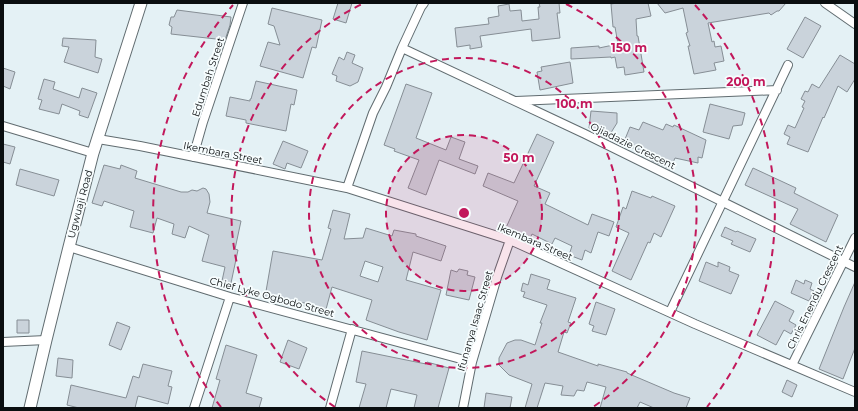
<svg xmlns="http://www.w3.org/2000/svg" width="858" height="411" viewBox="0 0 858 411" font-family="Montserrat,sans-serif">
  <rect width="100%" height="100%" fill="#e4f1f5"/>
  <path fill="#cad3db" stroke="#868e95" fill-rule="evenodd" d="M338 3H352L346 23 333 19Z
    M539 3H559L560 13H557L560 38 532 41 531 29 480 36 482 47 470 49V45L457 47 455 28 489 24 488 18 499 16 498 6 509 4 510 11 521 10 522 21 539 19 538 7H540Z
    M617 3H648L651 16 636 19 637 36H638L644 72 625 75 624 67 617 68 615 57 611 58V57L571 59V48L599 46V48L618 44 615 27H613L611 4Z
    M657 3H786L779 11H777L771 15 769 13 708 23 712 42 714 41 715 47 721 46 724 61 714 63 716 70 694 74 688 46H690L686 33 688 32 683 8 665 13Z
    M272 8 322 20 316 48 312 47 303 78 260 66 268 42 280 45 274 26 268 24Z
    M177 10 231 17 230 25 225 40 171 34 172 27 169 25 171 17H174Z
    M805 17 821 26 803 58 787 49Z
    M63 38 96 40 95 57 102 59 98 73 64 62 69 47 62 46Z
    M347 52 355 55 352 63 363 68 358 82 350 86 336 81 337 76 332 74 339 57 344 60Z
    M840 55 855 64V79L847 92 838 86 824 118 823 117 808 152 787 144 790 137 784 134 788 125 795 128 804 108 802 107 805 101 801 99 805 91 808 92 812 84 819 88Z
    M570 62 573 83 540 90 537 72 542 71 541 67Z
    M3 68 15 72 10 89 3 86Z
    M44 79 55 82 53 89 79 98 82 88 97 93 88 118 79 115 80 111 62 104 59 114 39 109 42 100 38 99Z
    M256 81 297 90 294 105 291 104 286 131 246 123V120L226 116 230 97 250 101V99H251Z
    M406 84 432 93 416 138 446 150 451 137 465 142 459 159 478 166 475 174 439 160 426 195 408 188 419 160 394 151 395 149 384 145Z
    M710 104 745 113 742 125 733 126 729 139 703 132Z
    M591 111 617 113V123L607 139 589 128Z
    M643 122 663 130 666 124 673 127 674 125 706 140 702 158 698 157V163L675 158 670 169 649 159 651 155 623 144 630 127 639 130Z
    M537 134 554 142 534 186 550 193 545 204 588 225 592 214 614 222 609 236 598 232 591 253 585 250 582 260 569 255 572 246 555 238 552 244 532 234 529 241 505 230 518 201 483 186 488 173 514 183Z
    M283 141 308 151 301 168 287 163 285 169 273 164Z
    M3 144 15 147 10 164 3 162Z
    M104 165 120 169 121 165 137 171 135 178 181 192H188L192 190 197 191 203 188 206 189 209 194 210 202 207 213 241 221 235 249 238 250 231 283 222 281 225 267 202 261 209 235 189 226 185 238 172 234 174 224 157 218 153 233 130 227 134 211 104 201 102 206 92 203Z
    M753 168 796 188 794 193 838 215 826 242 790 224 798 209 745 185Z
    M20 169 59 180 54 196 16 185Z
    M632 191 651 198 652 196 675 206 661 237 654 233 650 243 648 242 631 280 612 271 629 233 616 227 623 207 626 209Z
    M333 210 350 214 344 239 363 238 366 228 392 236 394 230 416 234V236L446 246 441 261 413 252 406 280 441 290 427 340 399 332 366 320 372 300 332 287 325 313 304 306 305 303 265 297 273 251 322 260 331 229 328 228ZM365 261 383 267 378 282 360 276Z
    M725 227 736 232 737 231 756 239 750 252 731 244 733 241 721 236Z
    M706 262 718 267V262L730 267 729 271 739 275 731 294 699 281Z
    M459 269 468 271 467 275 475 277 469 300 446 295 451 270 457 272Z
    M531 274 550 280 547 289 576 298 568 322 571 323 567 333 564 332 558 352 598 366V364L627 372V373L674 393 690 398 686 408H654L640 402 637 408H600L606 387 587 382 584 391 577 390 574 396 561 395 563 386 545 383 537 408H525L532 384 509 375 499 365V358L507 343 515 340H521L535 345 542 323H540L547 305 523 297 525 292 521 291 523 283 528 285Z
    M796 280 804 284 805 280 812 283 810 289 814 291 809 301 791 293Z
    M855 282V348L843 379 819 369 844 307Z
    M775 301 794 311 789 321 796 325 791 334 784 330 776 345 757 335Z
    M596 302 615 309 606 335 592 331 594 326 589 324Z
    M17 320H29V333H17Z
    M117 322 130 327 121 350 109 345Z
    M288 340 307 348 299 369 280 362Z
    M226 345 257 355 246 393 262 398 259 408H212L220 380 216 379Z
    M362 351 426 364 427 362 449 368 438 408H414L417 395 391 389 386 408H359L366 384 356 382Z
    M58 358 73 360 72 378 56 376Z
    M143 364 172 371 168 386 172 387 168 404 138 396 135 408H79L67 405 71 385 126 398 133 376 139 378Z
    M787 380 797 385 792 397 782 392Z
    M486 393 512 397 510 408H484Z"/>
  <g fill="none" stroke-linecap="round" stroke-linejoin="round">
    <g stroke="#616c70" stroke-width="10">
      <path id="minor" d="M825 3 855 24
        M402 48 585 134 855 267
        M516 101 777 90
        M3 126 93 153
        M98 139 140 146 347 188 510 240 695 324 855 392
        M193 157 203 122 243 3
        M347 188 373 113 386 87 402 48 421 7 424 3
        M69 247 230 297 472 362
        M670 312 788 65
        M3 342 46 340
        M792 365 855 238
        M194 408 230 297
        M330 408 352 329
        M463 408 472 362 497 277 510 240"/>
    </g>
    <g stroke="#616c70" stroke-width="13">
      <path id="secondary" d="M30 408 46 340 69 247 93 153 141 3"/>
    </g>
    <use href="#minor" stroke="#fff" stroke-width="8"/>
    <use href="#secondary" stroke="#fff" stroke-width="11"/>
  </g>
  <circle cx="464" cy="213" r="78" fill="#c2185b" fill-opacity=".12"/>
  <g fill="none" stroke="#c2185b" stroke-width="2" stroke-dasharray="7 5">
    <circle cx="464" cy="213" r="78"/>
    <circle cx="464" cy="213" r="155"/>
    <path d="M335 407A233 233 0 0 1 362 4M566 4A233 233 0 0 1 593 407"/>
    <path d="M221 407A311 311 0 0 1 233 5M695 5A311 311 0 0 1 707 407"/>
  </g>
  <g text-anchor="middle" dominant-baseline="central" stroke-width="3.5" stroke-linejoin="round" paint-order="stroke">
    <g font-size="10" fill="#0a0e10" stroke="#f7fdfe">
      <text transform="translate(208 77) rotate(-72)">Edumbah Street</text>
      <text transform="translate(633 146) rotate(26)">Ojiadazie Crescent</text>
      <text transform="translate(223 153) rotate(11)">Ikembara Street</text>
      <text transform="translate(80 204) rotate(-75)">Ugwuaji Road</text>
      <text transform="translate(535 242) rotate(23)">Ikembara Street</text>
      <text transform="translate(272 297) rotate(15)">Chief Lyke Ogbodo Street</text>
      <text transform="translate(815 297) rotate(-64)">Chris Enendu Crescent</text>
      <text transform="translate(475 321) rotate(-74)">Ifunanya Isaac Street</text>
    </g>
  </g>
  <circle cx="464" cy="213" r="6" fill="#c2185b" stroke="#f7fdfe" stroke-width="2"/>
  <g font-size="12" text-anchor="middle" font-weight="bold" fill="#c2185b" stroke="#f7fdfe" stroke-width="3.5" stroke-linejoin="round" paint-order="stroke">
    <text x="629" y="52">150 m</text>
    <text x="746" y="86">200 m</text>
    <text x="574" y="108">100 m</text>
    <text x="519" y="162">50 m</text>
  </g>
  <rect width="858" height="411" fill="none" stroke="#0a0e10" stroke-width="8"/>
</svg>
